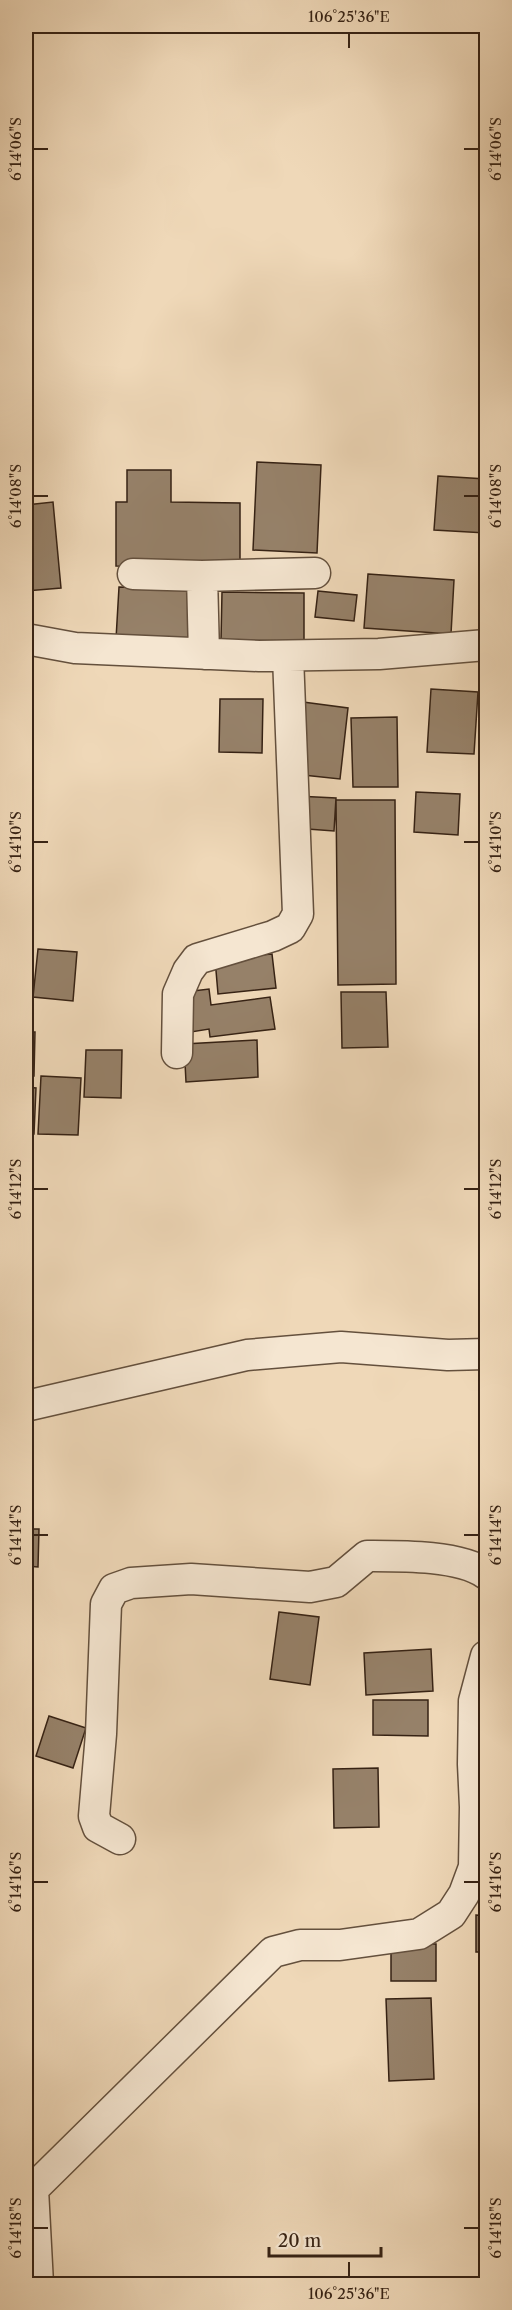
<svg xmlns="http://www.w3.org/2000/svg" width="512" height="2310" viewBox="0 0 512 2310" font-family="'Libre Caslon Text',serif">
  <rect width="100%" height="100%" fill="#efd8b8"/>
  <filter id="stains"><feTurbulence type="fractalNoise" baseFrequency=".00333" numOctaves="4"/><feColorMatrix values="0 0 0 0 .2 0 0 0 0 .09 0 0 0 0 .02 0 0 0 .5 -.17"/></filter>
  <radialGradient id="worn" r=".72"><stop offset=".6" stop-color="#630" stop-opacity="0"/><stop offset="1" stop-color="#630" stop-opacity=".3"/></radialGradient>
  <path fill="#968169" stroke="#362214" stroke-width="1.5" d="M257 462 321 465 317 553 253 550Z
    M127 470H171V502L240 503V567L116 566V502H127Z
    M438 476 486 479V533L434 530Z
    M53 502 61 588 26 591V505Z
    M484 547H486V620H481Z
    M368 574 454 580 451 634 364 628Z
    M119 587 191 590 189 643 116 639Z
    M318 591 357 595 354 621 315 617Z
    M222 592 304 593V641L221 640Z
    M431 689 478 692 474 754 427 752Z
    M220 699H263L262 753 219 752Z
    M303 702 348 708 340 779 294 774Z
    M397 717 398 787H353L351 718Z
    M416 792 460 794 458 835 414 832Z
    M296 796 336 798 334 831 294 828Z
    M336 800H395L396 984 338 985Z
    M38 949 77 952 73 1001 33 997Z
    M272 954 276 988 218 994 215 959Z
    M209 989 211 1005 270 997 275 1029 210 1037 209 1029 191 1032 185 992Z
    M341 992H386L388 1047 342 1048Z
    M26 1032H35L34 1076H26Z
    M257 1040 258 1077 186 1082 184 1044Z
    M86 1050H122L121 1098 84 1097Z
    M41 1076 81 1078 78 1135 38 1134Z
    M26 1087 36 1088 34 1134H26Z
    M26 1529H39L38 1567 26 1566Z
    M279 1612 319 1617 310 1685 270 1679Z
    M431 1649 433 1691 366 1695 364 1653Z
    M26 1666 31 1667 26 1701Z
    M373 1700H428V1736L373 1735Z
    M49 1716 86 1728 73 1768 36 1756Z
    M378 1768 379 1827 334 1828 333 1769Z
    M483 1856H486V1896H481Z
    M476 1915 486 1916V1952H476Z
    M391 1944H436V1981H391Z
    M431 1998 434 2079 389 2081 386 1999Z"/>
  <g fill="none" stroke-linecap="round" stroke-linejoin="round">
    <g stroke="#64503d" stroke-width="33">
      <path id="minor" d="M133 574 202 576 204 654
        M202 576 315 573
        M26 639 75 648 259 656 379 654 486 645
        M177 1053 178 994 188 971 197 959 273 936 290 928 298 914 288 656
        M26 1406 247 1355 341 1347 448 1355 486 1354
        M120 1839 98 1827 94 1816 101 1734 106 1604 114 1589 131 1583 191 1579 310 1587 336 1582 367 1556C399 1556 460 1555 486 1574
        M38 2284 33 2189 273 1952 300 1945H340L419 1934 451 1914 464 1894 474 1867 475 1807 473 1764 474 1701 486 1656"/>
    </g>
    <use href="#minor" stroke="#f5e6d1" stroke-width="30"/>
  </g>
  <path fill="none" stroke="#362214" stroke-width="2" d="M349 33V48M33 149H48M464 149H479M33 496H48M464 496H479M33 842H48M464 842H479M33 1189H48M464 1189H479M33 1535H48M464 1535H479M33 1882H48M464 1882H479M33 2228H48M464 2228H479M349 2262V2277"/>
  <rect width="512" height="2310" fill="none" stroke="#efd8b8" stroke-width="66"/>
  <path d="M269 2247v9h112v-9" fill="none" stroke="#362214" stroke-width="3"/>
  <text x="278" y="2247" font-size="18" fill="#362214" stroke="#f5e6d1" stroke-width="4.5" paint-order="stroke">20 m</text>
  <rect x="33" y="33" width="446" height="2244" fill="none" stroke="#362214" stroke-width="2"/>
  <g font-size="15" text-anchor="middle" fill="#362214">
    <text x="349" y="22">106°25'36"E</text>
    <text transform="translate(16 149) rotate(-90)" y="5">6°14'06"S</text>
    <text transform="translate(496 149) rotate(-90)" y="5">6°14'06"S</text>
    <text transform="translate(16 496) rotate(-90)" y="5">6°14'08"S</text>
    <text transform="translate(496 496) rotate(-90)" y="5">6°14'08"S</text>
    <text transform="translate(16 842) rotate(-90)" y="5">6°14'10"S</text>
    <text transform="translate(496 842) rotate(-90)" y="5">6°14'10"S</text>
    <text transform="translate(16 1189) rotate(-90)" y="5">6°14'12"S</text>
    <text transform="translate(496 1189) rotate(-90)" y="5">6°14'12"S</text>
    <text transform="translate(16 1535) rotate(-90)" y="5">6°14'14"S</text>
    <text transform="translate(496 1535) rotate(-90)" y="5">6°14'14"S</text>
    <text transform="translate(16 1882) rotate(-90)" y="5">6°14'16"S</text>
    <text transform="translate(496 1882) rotate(-90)" y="5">6°14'16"S</text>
    <text transform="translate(16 2228) rotate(-90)" y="5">6°14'18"S</text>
    <text transform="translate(496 2228) rotate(-90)" y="5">6°14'18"S</text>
    <text x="349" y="2299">106°25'36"E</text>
  </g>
  <rect width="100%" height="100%" filter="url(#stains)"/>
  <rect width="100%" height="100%" fill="url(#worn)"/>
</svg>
